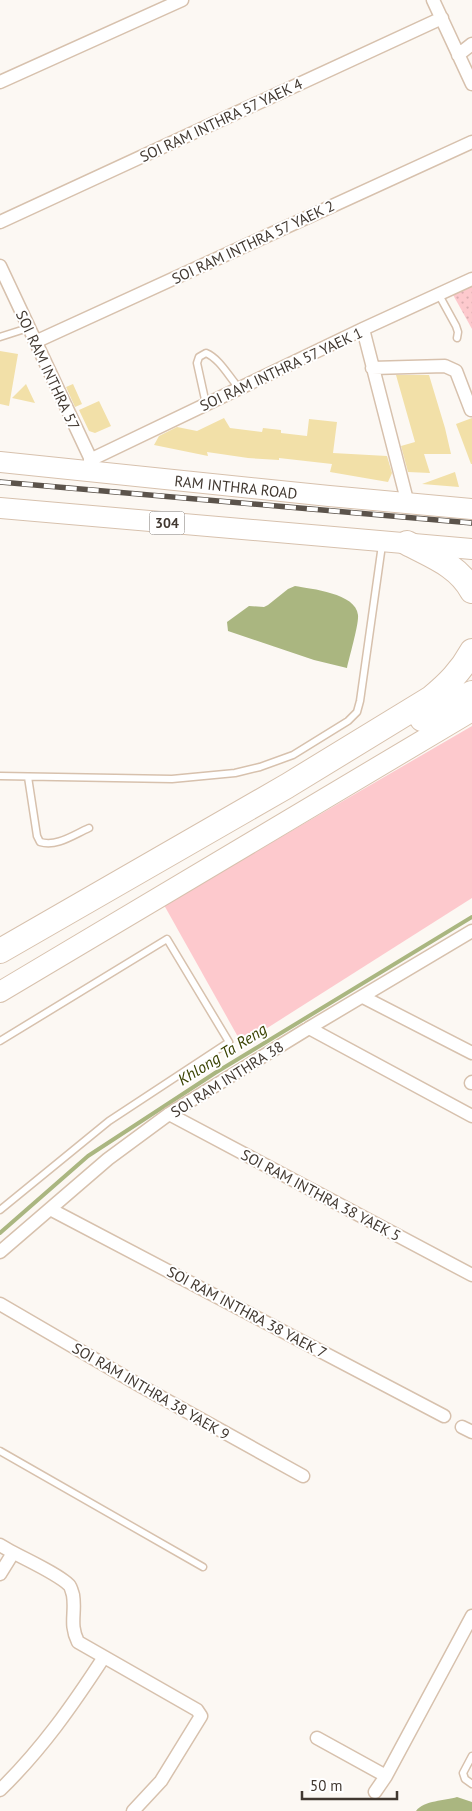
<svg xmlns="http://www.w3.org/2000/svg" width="472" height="1811" viewBox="0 0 472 1811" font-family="'PT Sans',sans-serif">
  <defs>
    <pattern id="park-dots" width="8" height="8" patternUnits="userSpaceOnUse" patternTransform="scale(1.25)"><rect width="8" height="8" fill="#fdc9cd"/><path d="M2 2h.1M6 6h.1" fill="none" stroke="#daadb0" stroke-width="1.8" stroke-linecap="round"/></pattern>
  </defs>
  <rect width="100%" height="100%" fill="#fcf8f3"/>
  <path fill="#fdc9cd" d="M472 726V898L242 1044 164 905Z"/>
  <path fill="url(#park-dots)" d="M472 284V329L452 293Z"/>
  <path fill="#aab680" d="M295 586C311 589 356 593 358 615 359 624 349 658 347 668L314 660 228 631 227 622 249 606 264 607 268 605 288 589Z
    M457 1797 472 1802V1811H416C424 1800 445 1801 457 1797Z"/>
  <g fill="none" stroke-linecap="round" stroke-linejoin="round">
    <path stroke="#aab680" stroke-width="4" d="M0 1233 88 1156 215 1073 472 917"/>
  </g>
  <path fill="#f2e0a8" d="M0 351 18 354 9 406 0 404Z
    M396 375H429L445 428 451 454H424L430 473 408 472 401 446 415 442Z
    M26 384 35 403 12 398Z
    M73 384 82 404 75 407 66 387Z
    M99 401 111 426 95 433 89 431 79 410Z
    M224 418 230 428 262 432 263 428 281 430V433L307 436 309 419 337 422 333 453 387 456 392 473 388 482 330 472 332 464 279 458V460L248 458 207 452 208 456 154 445 159 436 177 427 197 431Z
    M472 418V464H471L456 424Z
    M455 472 459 487 422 484Z"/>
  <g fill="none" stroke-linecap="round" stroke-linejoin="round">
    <g stroke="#d7c1ad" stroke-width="9">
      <path id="lane" d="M439 295 456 326 458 332 457 338
        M0 337 28 328
        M206 404 197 363 199 357 206 353C220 359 229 377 239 388
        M0 776 172 779 235 773 260 767 293 755 348 721 357 712 360 701 382 545
        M28 777 37 836 40 842C57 847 73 835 89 828
        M0 1041 167 939 229 1042 109 1121 0 1210
        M0 1451 203 1567
        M472 1756 463 1773 465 1779 472 1784"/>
    </g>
    <g stroke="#d7c1ad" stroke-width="15">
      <path id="street" d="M433 0 472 84
        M458 55 472 44
        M0 82 182 0
        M0 222 442 18
        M0 266 94 466
        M363 329 408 504
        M35 342 472 142
        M372 368 445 366 456 371 471 410
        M90 460 363 329 472 279
        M363 997 472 1053
        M309 1028 472 1116
        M471 1083 472 1082
        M169 1114 472 1275
        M50 1209 444 1416
        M0 1252 108 1159 169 1114 309 1028 472 931
        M0 1304 139 1385 303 1476
        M462 1427 472 1432
        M0 1545C17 1556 56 1572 69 1585 71 1587 72 1592 73 1595 76 1613 69 1624 78 1642L197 1710 201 1716 161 1781 133 1811
        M0 1574 13 1553
        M317 1738 386 1776
        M0 1790C42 1749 72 1706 104 1657
        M375 1792 386 1776 472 1616"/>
    </g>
    <g stroke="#d7c1ad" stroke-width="22">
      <path id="primary" d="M0 462 329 496 472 509
        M0 508 472 549
        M0 992 472 711"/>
    </g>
    <g stroke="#d7c1ad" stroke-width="26">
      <path id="highway" d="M407 543C431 556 458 565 472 591
        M422 719 472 693
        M0 951 287 786 431 698C448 684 461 671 472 651"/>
    </g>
    <use href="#lane" stroke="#fff" stroke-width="6"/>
    <use href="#street" stroke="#fff" stroke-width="12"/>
    <use href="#primary" stroke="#fff" stroke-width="20"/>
    <use href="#highway" stroke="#fff" stroke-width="24"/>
    <g stroke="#5b534b" stroke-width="5.5">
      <path id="rail" d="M0 482 472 523"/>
    </g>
    <use href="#rail" stroke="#fff" stroke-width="4" stroke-dasharray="11" stroke-linecap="butt"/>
  </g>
  <g text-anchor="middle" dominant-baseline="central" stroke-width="4" stroke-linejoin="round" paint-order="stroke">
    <rect fill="#fff" stroke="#7a746e" stroke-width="1" x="149.5" y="511.5" width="35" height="23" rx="4"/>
    <g font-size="14" font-weight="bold" fill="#413830">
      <text x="167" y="523">304</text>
    </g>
    <g font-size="15" fill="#413830" stroke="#fff">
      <text transform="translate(221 120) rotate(-25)">SOI RAM INTHRA 57 YAEK 4</text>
      <text transform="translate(253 242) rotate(-25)">SOI RAM INTHRA 57 YAEK 2</text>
      <text transform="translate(281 369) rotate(-25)">SOI RAM INTHRA 57 YAEK 1</text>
      <text transform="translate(48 370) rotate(65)">SOI RAM INTHRA 57</text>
      <text transform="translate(236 487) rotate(6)">RAM INTHRA ROAD</text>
      <text transform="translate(227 1079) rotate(-32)">SOI RAM INTHRA 38</text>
      <text transform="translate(321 1195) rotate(28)">SOI RAM INTHRA 38 YAEK 5</text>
      <text transform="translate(247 1312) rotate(28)">SOI RAM INTHRA 38 YAEK 7</text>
      <text transform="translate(151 1391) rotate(30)">SOI RAM INTHRA 38 YAEK 9</text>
    </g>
    <g font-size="16" font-style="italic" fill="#394200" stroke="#fff">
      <text transform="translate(222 1054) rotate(-32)">Khlong Ta Reng</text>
    </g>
  </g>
  <path d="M302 1791v8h95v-8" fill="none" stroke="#413830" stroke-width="2.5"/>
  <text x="310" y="1791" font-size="15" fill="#413830" stroke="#ffffff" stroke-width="4" paint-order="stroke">50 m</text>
</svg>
